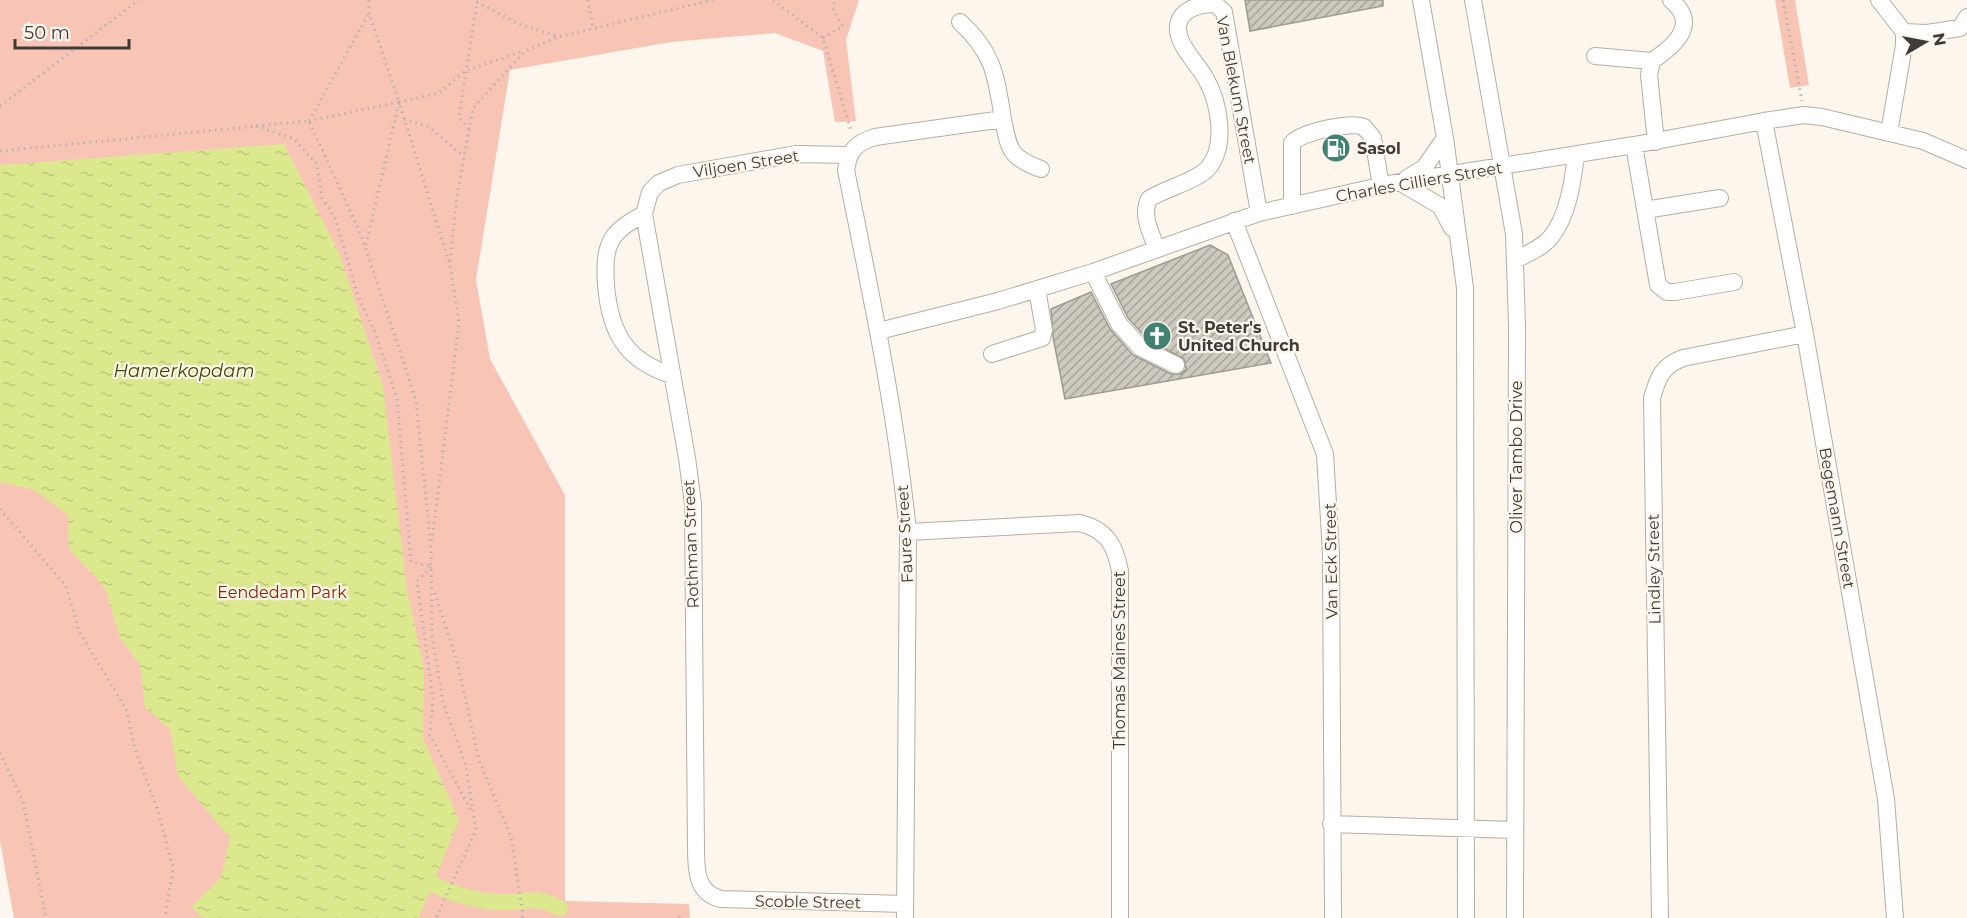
<svg xmlns="http://www.w3.org/2000/svg" width="1967" height="918" viewBox="0 0 1967 918" font-family="Montserrat,sans-serif">
  <defs>
    <pattern id="water-ripples" width="26" height="14" patternUnits="userSpaceOnUse" patternTransform="scale(1.5)"><rect width="26" height="14" fill="#dbe88e"/><path d="M2 4q2-2 4 0t4 0M15 11q2-2 4 0t4 0" fill="none" stroke="#bdc87b"/></pattern>
    <pattern id="building-hatch" width="6" height="6" patternUnits="userSpaceOnUse" patternTransform="scale(1.5)"><rect width="6" height="6" fill="#ccc9bf"/><path d="M-1 1l2-2M0 6l6-6M5 7l2-2" fill="none" stroke="#a7a49c"/></pattern>
  </defs>
  <rect width="100%" height="100%" fill="#fdf6ec"/>
  <path fill="#f8c4b6" d="M0 0H859L846 40 856 121 835 122 823 51 775 33 671 42 510 70 476 280 490 359 565 495V901L689 904 690 918H14L0 841Z
    M1775 0H1795L1809 85 1790 88Z"/>
  <path fill="url(#water-ripples)" d="M284 144 339 253 383 386 407 590 424 668 423 738 459 820 419 918H204L191 907 221 877 230 838 178 776 170 729 145 708 140 665 120 638 105 588 69 549 68 515 34 490 0 482V165Z"/>
  <g fill="none" stroke-linecap="round" stroke-linejoin="round">
    <path stroke="#dbe88e" stroke-width="16" d="M433 884C457 896 483 903 510 902 536 901 534 896 560 908"/>
  </g>
  <path fill="url(#building-hatch)" stroke="#9d9b91" stroke-width="1.5" d="M1245 0H1383V6L1250 31Z
    M1210 245 1228 255 1271 363 1065 399 1053 337 1051 309 1091 292 1110 329 1133 355 1171 374H1181L1186 369 1184 359 1147 339 1128 318 1111 284Z"/>
  <g fill="none" stroke-linecap="round" stroke-linejoin="round">
    <g stroke="#b5aea5" stroke-width="18">
      <path id="minor" d="M1421 0 1445 138 1465 288 1466 918
        M1473 0 1514 234 1517 325 1515 918
        M1879 0 1904 32V45L1889 133
        M960 22C994 53 996 76 1003 119
        M1904 32 1927 33 1960 28 1967 17
        M1595 56 1652 61
        M1764 121 1805 334 1886 799 1895 918
        M1656 142 1649 75 1652 61C1674 46 1700 25 1671 0
        M1634 145 1658 285 1667 292H1675L1734 282
        M849 155 796 154 678 175 659 183 650 192 644 214 687 458 693 504 696 847C696 870 696 893 721 899L905 904
        M1407 178 1424 168 1445 138
        M1401 183 1440 206 1452 228
        M1292 206V143C1302 132 1351 121 1364 127L1373 138 1381 186
        M1645 210 1720 198
        M644 214C633 220 622 226 614 236 604 250 605 268 606 285 610 332 625 360 671 375
        M1234 221 1325 454 1331 553 1333 918
        M1157 249C1151 233 1141 215 1149 199 1165 188 1198 181 1209 167 1227 144 1219 102 1206 79 1199 66 1187 55 1181 41 1169 14 1194 4 1215 4L1224 12 1259 213
        M1515 260C1527 254 1542 248 1551 237 1568 216 1573 181 1576 155
        M1093 272 1119 324 1141 348 1176 365
        M879 331 998 301 1093 272 1259 213 1389 184 1634 145 1764 121 1804 115 1822 117 1923 141 1967 160
        M992 354 1042 338 1044 330 1037 289
        M908 532 1080 523C1107 530 1115 545 1120 571V918
        M1331 824 1514 830
        M905 918 908 532C896 410 870 290 846 170 849 150 856 143 875 137L1003 119C1009 150 1010 158 1041 169
        M1660 918 1652 398C1658 377 1662 366 1683 358L1805 334"/>
    </g>
    <path stroke="#b8b3ab" stroke-width="3" stroke-dasharray="1.5 4.5" stroke-linecap="butt" d="M588 0 593 28
      M773 0 823 38 851 131
      M1783 0 1802 101
      M823 38 843 26 833 10 835 0
      M399 102 439 93 465 71 523 51
      M0 106 139 0
      M404 119 429 127 464 157
      M309 121 399 102 450 265 459 322 432 541
      M309 121 368 15
      M256 126 294 139 317 164 322 198 335 218 358 296 375 332 397 399 411 562 432 566
      M469 129 459 117 477 2 519 24 556 36
      M0 151 309 121 362 237 416 400 431 548 432 636 443 702 466 766 476 830 436 918
      M366 245 399 102 369 13V0
      M450 261 457 195 473 108 525 51 558 37 713 0
      M0 509 66 586 79 631 126 709 135 749 158 811 173 868 165 918
      M431 567 417 581 433 700 430 735 472 812
      M435 593 457 662 479 760 511 837 523 915
      M0 753 23 801 46 918
      M522 918 523 915 524 918
      M679 918 681 915"/>
    <use href="#minor" stroke="#fff" stroke-width="16"/>
  </g>
  <defs>
    <g id="fuel-disc" transform="scale(1.5)"><circle r="9.5" fill="#408171" stroke="#fdf6ec"/><path d="M-5.5-6h7V0h2V4h1.3V-2.5L3-4.5l.8-.8L6-3V5H2.5V1h-1V6h-7ZM-4.2-4.7v3.2H.2V-4.7Z" fill="#fff"/></g>
    <g id="church-disc" transform="scale(1.5)"><circle r="9.5" fill="#408171" stroke="#fdf6ec"/><path d="M-1.2-6h2.4v3.5h3.3v2.4h-3.3V6h-2.4V-.1h-3.3v-2.4h3.3Z" fill="#fff"/></g>
  </defs>
  <g fill-rule="evenodd">
    <use href="#fuel-disc" x="1336" y="148"/>
    <use href="#church-disc" x="1157" y="336"/>
  </g>
  <g text-anchor="middle" dominant-baseline="central" stroke-width="4.5" stroke-linejoin="round" paint-order="stroke">
    <g font-size="16" fill="#3e3c38" stroke="#fdf6ec">
      <text transform="translate(1236 90) rotate(79)">Van Blekum Street</text>
      <text transform="translate(746 164) rotate(-9)">Viljoen Street</text>
      <text transform="translate(1419 182) rotate(-10)">Charles Cilliers Street</text>
      <text transform="translate(1516 457) rotate(-90)">Oliver Tambo Drive</text>
      <text transform="translate(1837 518) rotate(80)">Begemann Street</text>
      <text transform="translate(905 534) rotate(-93)">Faure Street</text>
      <text transform="translate(691 544) rotate(-92)">Rothman Street</text>
      <text transform="translate(1331 561) rotate(-91)">Van Eck Street</text>
      <text transform="translate(1654 569) rotate(-91)">Lindley Street</text>
      <text transform="translate(1119 660) rotate(-90)">Thomas Maines Street</text>
      <text transform="translate(808 902) rotate(1)">Scoble Street</text>
    </g>
    <g font-size="16" font-weight="bold" fill="#3e3c38" stroke="#fdf6ec" text-anchor="start">
      <text x="1357" y="148">Sasol</text>
      <text x="1178" y="327">St. Peter's<tspan x="1178" dy="18">United Church</tspan></text>
    </g>
    <g font-size="16" fill="#8a2200" stroke="#fdf6ec">
      <text x="282" y="592">Eendedam Park</text>
    </g>
    <g font-size="18" font-style="italic" fill="#434902" stroke="#fdf6ec">
      <text x="184" y="371">Hamerkopdam</text>
    </g>
  </g>
  <g transform="translate(1925 42) rotate(80)" stroke="#fdf6ec" stroke-width="4.5" paint-order="stroke">
  <path d="M0-4.5L10 22L0 15L-10 22Z" fill="#3e3c38"/>
  <text y="-9" font-size="16" font-weight="bold" text-anchor="middle" fill="#3e3c38">N</text>
  </g>
  <path d="M15 39v9h114v-9" fill="none" stroke="#3e3c38" stroke-width="3"/>
  <text x="24" y="39" font-size="18" fill="#3e3c38" stroke="#fdf6ec" stroke-width="4.5" paint-order="stroke">50 m</text>
</svg>
